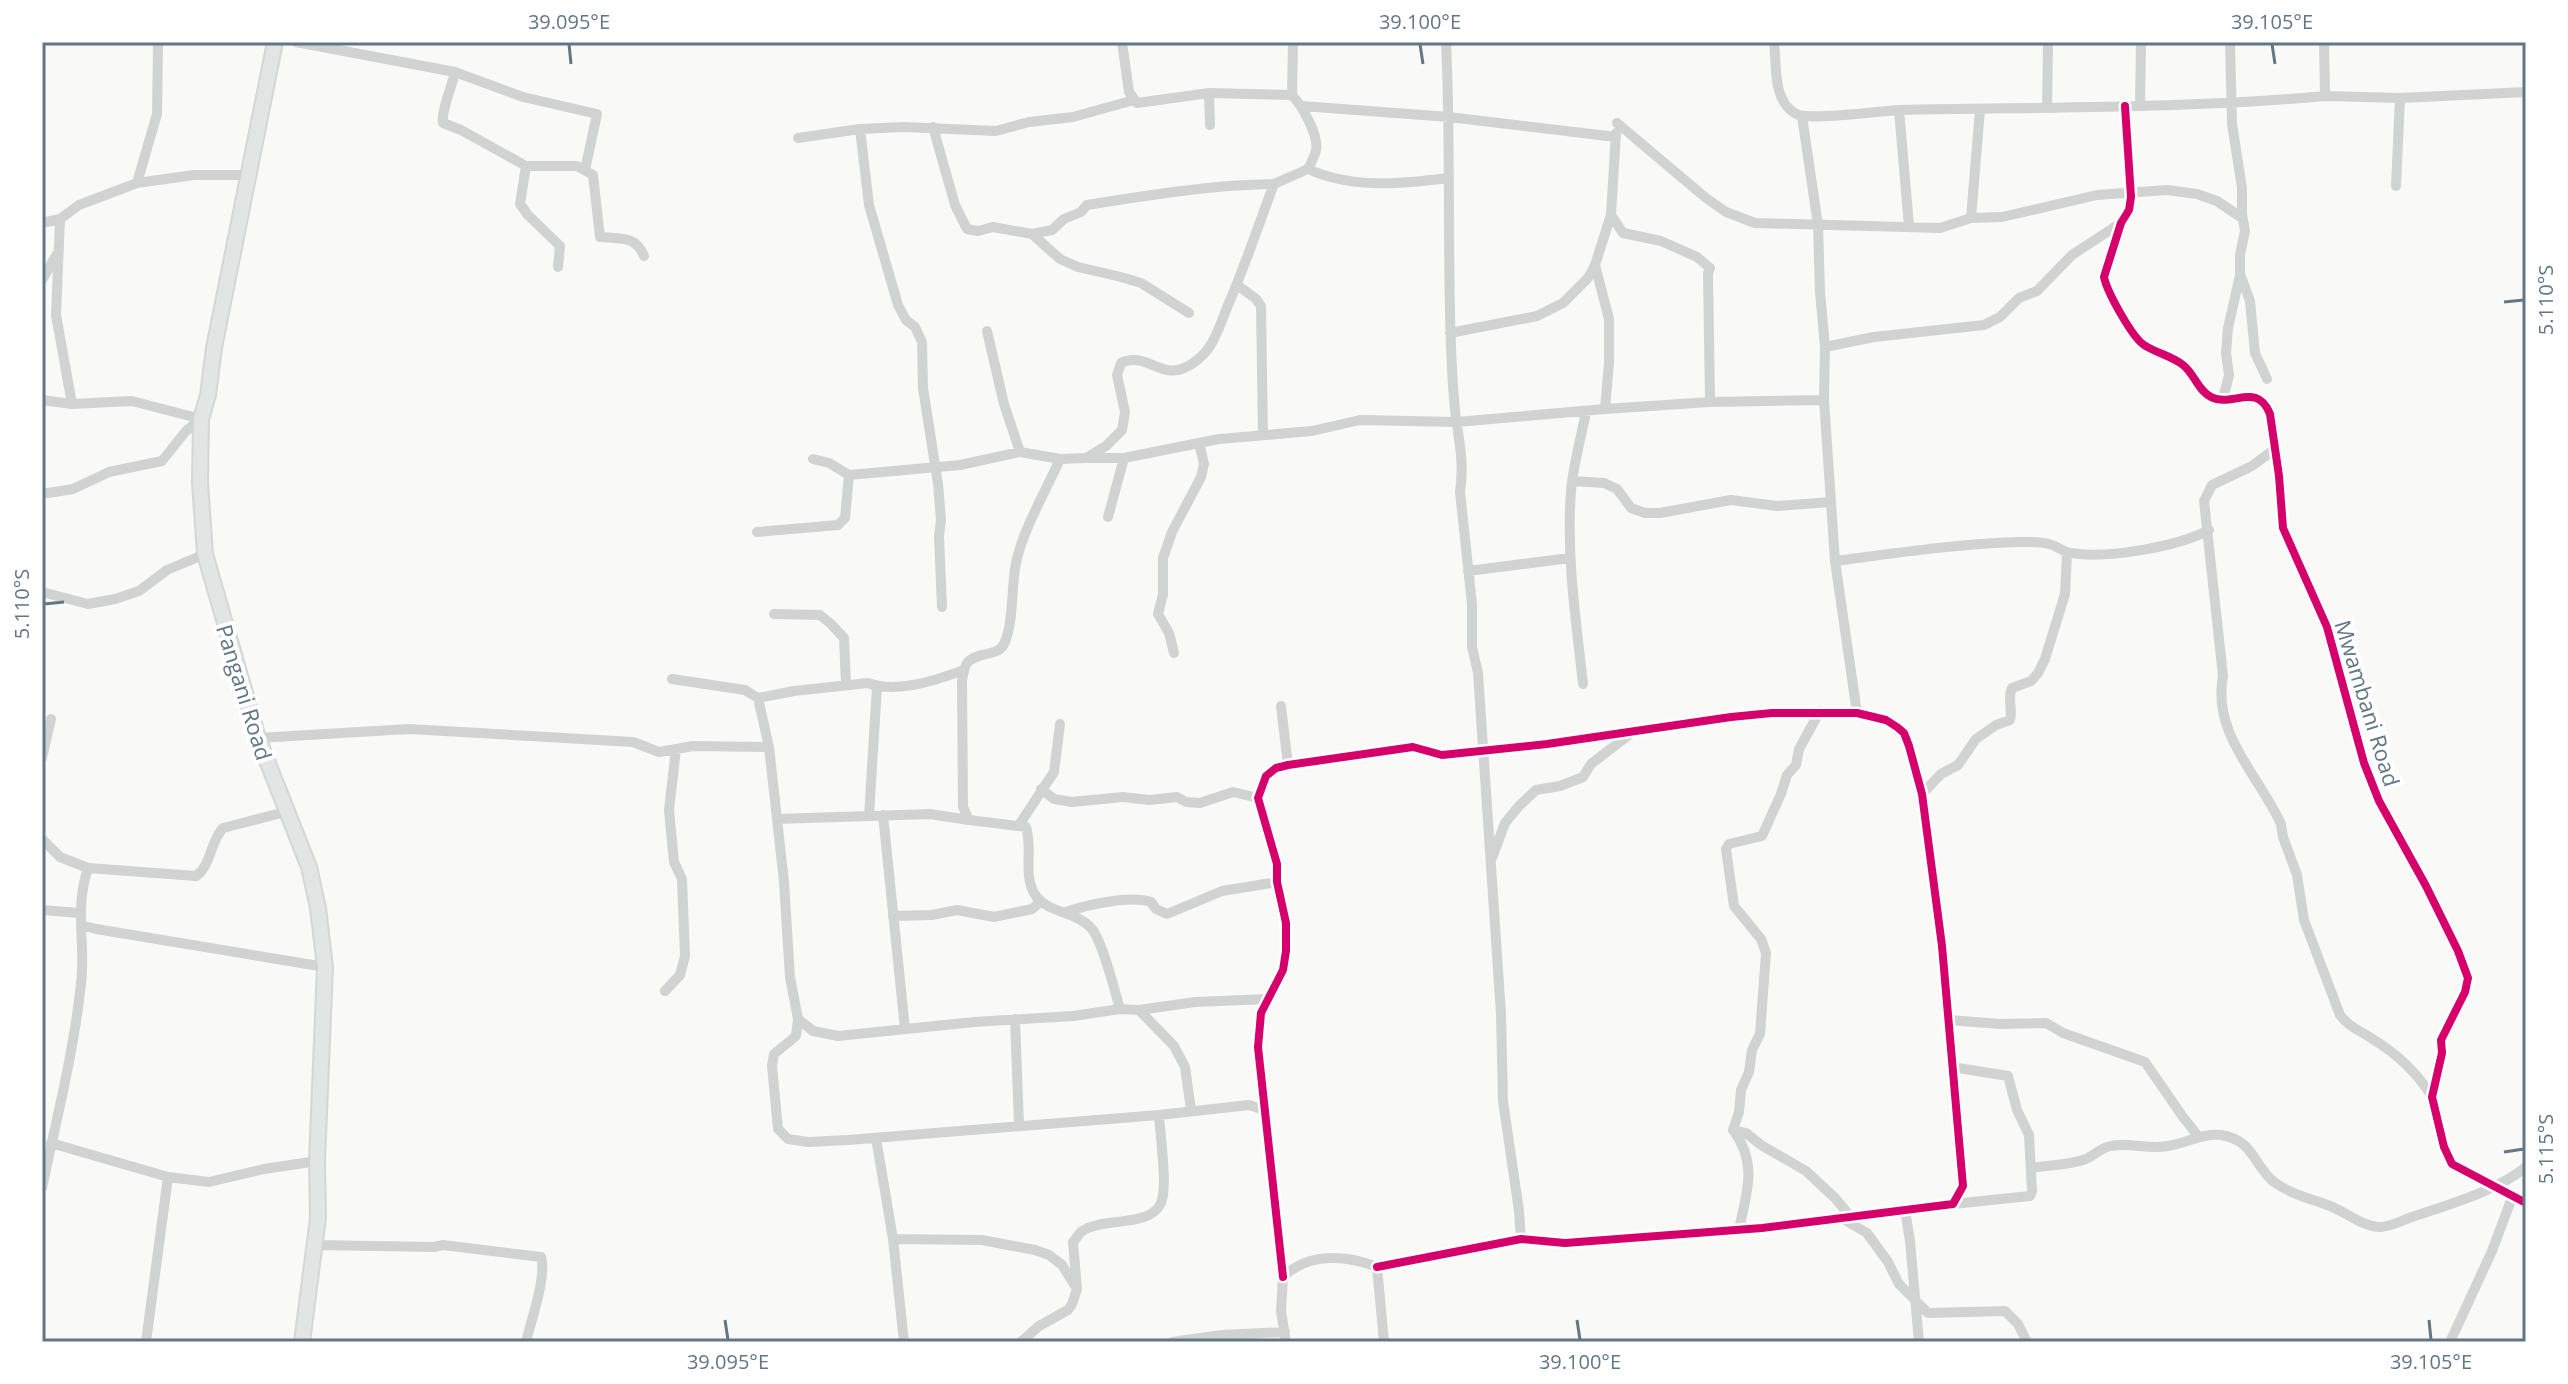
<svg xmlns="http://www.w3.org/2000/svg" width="2568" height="1384" viewBox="0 0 2568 1384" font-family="'Open Sans',sans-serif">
  <rect width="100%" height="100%" fill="#f9f9f8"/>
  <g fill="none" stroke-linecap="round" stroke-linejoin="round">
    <g stroke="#d5d6d6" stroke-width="18">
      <path id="secondary" d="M275 42 214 348 208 395 201 419 200 483 205 554 258 738 309 867 318 908 325 967 317 1161 318 1218 302 1342"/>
    </g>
    <path stroke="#d1d3d3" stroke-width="10" d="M296 42 455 72 523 97 597 114 585 170
      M1122 42 1129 92 1137 103 1209 93 1292 95
      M1446 42C1451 143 1447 245 1451 347 1452 371 1453 395 1456 419 1460 444 1464 467 1460 492L1472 604V647L1478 673 1501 1014 1503 1101 1519 1211 1521 1239
      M1774 42C1777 67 1772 100 1796 114 1809 121 1880 111 1899 110 2041 107 2184 109 2325 96
      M2230 42 2232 124 2242 188V214L2245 231 2240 255V274L2250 301 2255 353 2267 379
      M2324 42 2325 96 2400 98 2526 92
      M455 72C452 86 441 111 443 123L461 130 526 166H577L593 175 600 237C621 239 635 235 644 256
      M1209 93 1210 125
      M2140 105 2141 42
      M1302 106 1449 117 1616 137
      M2125 106 2131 197 2129 210 2121 223 2104 277C2107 292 2132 337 2144 345 2156 353 2172 356 2183 365 2194 373 2198 391 2211 397 2232 408 2257 381 2270 414L2279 476 2283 528 2327 627 2364 763 2379 801 2426 886 2458 951 2468 978 2465 992 2441 1040 2442 1053 2432 1097 2444 1147 2452 1164 2526 1203
      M2047 107 2048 42
      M1899 110 1909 226
      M1802 116 1818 225 1820 292 1825 347 1824 400 1835 561 1857 713
      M1617 123 1706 198 1726 212 1755 223 1940 228 1971 218 1980 110
      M933 127 955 205 967 229 978 231 993 227 1032 234 1060 259 1078 267 1121 277 1141 283 1189 313
      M860 129 869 205 898 305 906 320 915 327 922 342 923 388 938 484 941 520 939 536 942 607
      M798 138 860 129 904 127 996 131 1029 122 1073 117 1134 100
      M526 166 520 204 528 215 560 246 558 267
      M1308 169C1352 189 1402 184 1448 178
      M137 183 157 114 158 42
      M2396 186 2400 98
      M1611 215 1623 233 1661 241 1697 257 1710 268 1708 273 1710 402
      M1971 218 2002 217 2097 195 2167 190 2197 194 2217 201 2242 218
      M60 219 56 315 72 404
      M42 223 60 219 79 205 137 183 194 175H248
      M1032 234 1052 230 1064 219 1081 212 1087 205C1149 195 1210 185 1274 184
      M1595 265 1609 319V363L1605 409
      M42 280 57 254
      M1237 285 1255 298 1261 306 1263 435
      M987 331 1004 404 1020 452
      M1450 333 1537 316 1563 303 1588 278 1595 265 1611 215 1616 133
      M1825 347 1874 337 1984 325 2000 317 2019 298 2037 291 2072 255 2121 223
      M2223 399 2229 375 2226 353 2228 328 2240 275
      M42 400 72 404 132 401 201 419
      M2275 449 2252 466 2212 485 2204 501 2223 676C2212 734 2258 774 2281 824L2283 837 2297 875 2304 920 2340 1015C2349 1027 2359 1030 2371 1038 2396 1053 2417 1072 2432 1097
      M1086 458H1124L1219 439 1312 431 1360 420 1457 422 1605 409 1710 402 1824 400
      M813 459 829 463 849 475 960 465 1020 452 1060 459 1086 458 1106 446 1122 430 1125 412 1117 375 1121 363C1144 351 1162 379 1184 368 1193 364 1202 357 1208 349 1216 338 1221 323 1226 310 1244 269 1258 226 1274 184L1308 169C1311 163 1315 156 1316 150 1319 135 1302 106 1292 95L1293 42
      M1060 459C1046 491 1023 529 1016 563 1011 587 1014 623 1004 644 998 657 977 651 967 663 964 668 963 675 962 681L963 807 969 820 1026 827C1033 848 1023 873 1034 893 1045 913 1076 911 1091 928 1102 939 1115 992 1120 1009
      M1572 481 1604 483 1617 489 1631 508 1645 513H1660L1731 500 1777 506 1831 502
      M42 494 73 489 109 472 162 461 186 431 201 419
      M1108 517 1124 458
      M757 532 838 525 845 518 849 475
      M1835 561C1896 553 1956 544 2018 542 2028 542 2039 541 2049 544 2057 546 2063 552 2071 553 2106 559 2177 547 2209 530
      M1468 571 1570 558
      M42 592 88 604 115 599 139 591 167 570 205 554
      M774 614 820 615 831 624 844 638 846 685
      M1174 653 1169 633 1158 614 1163 594V558L1172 532 1201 477 1204 464 1199 443
      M672 679 745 690 758 698 794 691 868 683C897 694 936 680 964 670
      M1583 684C1576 620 1566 555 1571 491 1573 465 1581 438 1586 412
      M758 698 769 747 784 882 790 977 798 1019 813 1031 838 1036 974 1022 1073 1016 1120 1009 1139 1010 1195 1002 1268 999
      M1281 706 1288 765
      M258 738 409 729 633 742 659 752 693 746 769 747
      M42 758 51 719
      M1041 789 1054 799 1072 802 1123 797 1149 800 1177 797 1186 802 1200 803 1233 792 1258 798
      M1922 794 1941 774 1958 765 1976 739 1996 725 2010 720C2013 709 2007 698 2012 688L2031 681 2038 673 2045 659 2065 594 2067 553
      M883 815 905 1029
      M869 816 877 687
      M777 819 930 814 969 820
      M1019 825 1054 772 1060 724
      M42 839 60 857 88 868 196 876C211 866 210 842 223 828L285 812
      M1492 858 1505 823 1519 806 1536 790 1560 786 1583 777 1591 764 1630 734
      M42 910 80 913
      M1066 912C1086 905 1130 895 1151 902L1156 909 1167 914 1222 891 1277 882
      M893 916 932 915 957 910 994 917 1032 909 1041 901
      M81 925 96 929 325 967
      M665 991 680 975 685 956 682 879 674 862 669 810 676 749
      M1139 1010 1174 1046 1185 1067 1191 1110
      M798 1019 796 1036 774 1054 772 1066 778 1129 788 1139 808 1142 848 1140 1159 1115 1249 1105 1264 1110
      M1015 1019 1019 1125
      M1948 1020 2001 1024 2046 1023 2063 1033 2145 1062 2183 1117 2198 1136
      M1952 1067 2008 1076 2017 1110 2029 1135 2032 1191 2030 1196 1953 1204
      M1733 1130 1746 1133 1761 1145 1806 1171 1835 1198 1851 1217
      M876 1138 893 1239 904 1342
      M51 1143 168 1177 209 1182 264 1169 317 1161
      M2032 1168C2048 1165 2070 1165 2086 1159 2093 1156 2100 1149 2107 1147 2126 1141 2148 1150 2168 1146 2187 1143 2202 1133 2221 1135 2254 1140 2253 1165 2274 1182 2292 1195 2310 1198 2330 1206 2346 1212 2363 1227 2380 1227 2390 1227 2401 1221 2409 1218 2447 1205 2495 1192 2526 1167
      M42 1188C56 1121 74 1052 81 983 86 942 74 910 88 868
      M1905 1210 1910 1241 1919 1342
      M1843 1219 1867 1233 1888 1262 1899 1284 1928 1313 2005 1311 2018 1324 2027 1342
      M1739 1229C1747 1192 1758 1163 1733 1130L1739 1112 1741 1090 1749 1072 1752 1050 1760 1034 1766 953 1761 939 1734 906 1726 849 1729 844 1762 836 1781 794 1787 775 1796 765 1799 749 1820 711
      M893 1239 982 1240 1035 1250 1049 1255 1062 1265 1076 1287
      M314 1245 434 1247 443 1245 541 1257C547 1277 531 1320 526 1342
      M1283 1277 1258 1047 1261 1013 1283 970 1286 951V923L1277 882V864L1258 798 1266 776 1276 768 1288 765 1413 747 1442 755 1547 744 1731 717 1772 713H1857L1886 720 1897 727 1904 733 1909 746 1922 794 1942 946 1963 1186 1953 1204 1762 1228 1565 1243 1521 1239 1377 1267
      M146 1342 168 1177
      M1021 1342 1039 1326 1068 1310 1072 1304 1077 1289 1073 1242C1076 1239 1078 1235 1081 1232 1101 1216 1149 1229 1161 1203 1168 1187 1160 1135 1159 1115
      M1172 1342 1222 1335 1285 1332
      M1286 1342 1281 1311 1283 1277C1308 1252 1347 1255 1377 1267L1384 1342
      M2450 1342 2492 1251 2513 1195"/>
    <use href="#secondary" stroke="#e3e4e4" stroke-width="14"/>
    <g stroke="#fff" stroke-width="13">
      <path id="cycleway" d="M2125 106 2131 197 2129 210 2121 223 2104 277C2107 292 2132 337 2144 345 2156 353 2172 356 2183 365 2194 373 2198 391 2211 397 2232 408 2257 381 2270 414L2279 476 2283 528 2327 627 2364 763 2379 801 2426 886 2458 951 2468 978 2465 992 2441 1040 2442 1053 2432 1097 2444 1147 2452 1164 2526 1203
        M1283 1277 1258 1047 1261 1013 1283 970 1286 951V923L1277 882V864L1258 798 1266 776 1276 768 1288 765 1413 747 1442 755 1547 744 1731 717 1772 713H1857L1886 720 1897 727 1904 733 1909 746 1922 794 1942 946 1963 1186 1953 1204 1762 1228 1565 1243 1521 1239 1377 1267"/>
    </g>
    <use href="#cycleway" stroke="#d6006c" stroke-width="8"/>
  </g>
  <path fill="none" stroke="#637684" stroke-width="3" d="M569 44 571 64M1420 44 1423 64M2272 44 2275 64M2504 302 2524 300M44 604 64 602M2504 1152 2524 1149M725 1320 728 1340M1577 1320 1580 1340M2429 1320 2431 1340"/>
  <g text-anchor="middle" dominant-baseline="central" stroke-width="8" stroke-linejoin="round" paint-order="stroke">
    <g font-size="22" fill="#637684" stroke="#fff">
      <text transform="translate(245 692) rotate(73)">Pangani Road</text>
      <text transform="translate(2368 703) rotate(73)">Mwambani Road</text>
    </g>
  </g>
  <rect width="2568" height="1384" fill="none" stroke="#ffffff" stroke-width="88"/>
  <rect x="44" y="44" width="2480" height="1296" fill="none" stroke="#637684" stroke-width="3"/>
  <g font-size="20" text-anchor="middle" fill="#637684">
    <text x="569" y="29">39.095°E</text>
    <text x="1420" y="29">39.100°E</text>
    <text x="2272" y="29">39.105°E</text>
    <text transform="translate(2546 300) rotate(-90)" y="7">5.110°S</text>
    <text transform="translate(22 604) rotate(-90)" y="7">5.110°S</text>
    <text transform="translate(2546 1149) rotate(-90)" y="7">5.115°S</text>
    <text x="728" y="1369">39.095°E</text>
    <text x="1580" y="1369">39.100°E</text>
    <text x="2431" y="1369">39.105°E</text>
  </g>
</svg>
